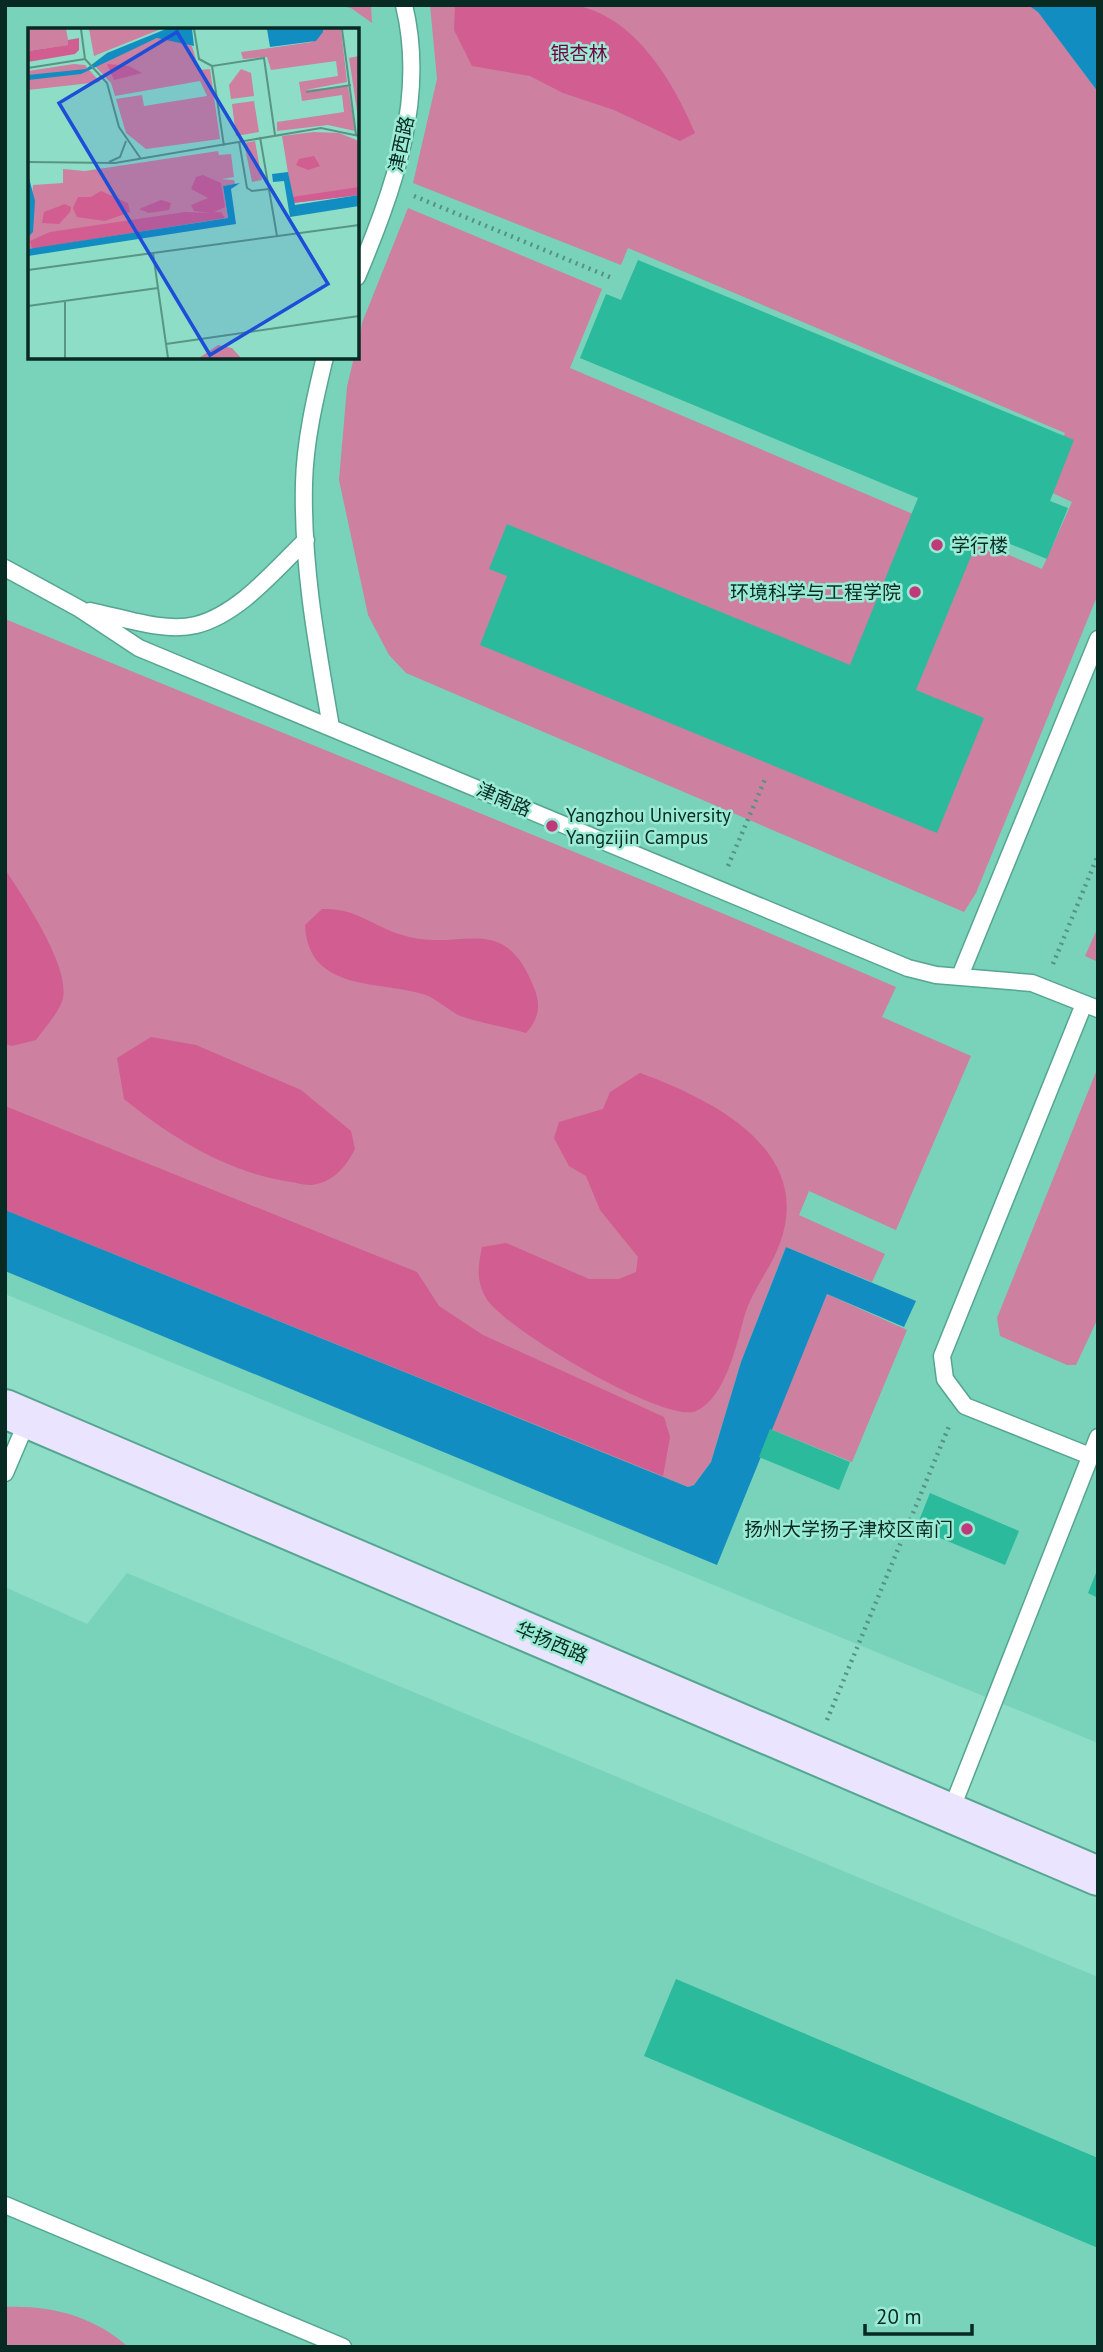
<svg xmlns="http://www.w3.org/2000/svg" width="1103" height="2352" viewBox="0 0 1103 2352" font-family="'PT Sans','Noto Sans SC',sans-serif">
  <rect width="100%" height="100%" fill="#8eddc7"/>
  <path fill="#79d2ba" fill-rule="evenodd" d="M5 5H1098V1743L5 1294ZM30 30H357V357H30Z
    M127 1573 1098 1977V2347H5V1587L87 1624Z"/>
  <path fill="#cd809f" d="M337 5H371L372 23 351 8Z
    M430 5H1028L1038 11 1098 92V594L976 893 964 912 406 673 389 655 368 615 339 480 347 387 354 357H357L362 323 408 208 602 289 570 368 1042 569 1072 502 1044 489 1065 433 628 248 621 265 413 183 437 79Z
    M5 619C302 742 601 860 896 987L882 1017 971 1056 896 1230 809 1191 799 1215 885 1254 872 1282 786 1247 741 1362 711 1462 694 1485 688 1487 5 1210Z
    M1098 927V962L1085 956Z
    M1098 1067V1318L1076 1365H1067L1000 1336 997 1318Z
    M827 1294 907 1330 852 1462 770 1429Z
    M5 2307C50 2305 94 2316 128 2347H5Z"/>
  <path fill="#d15d91" d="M455 5C488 5 542 0 574 5 635 16 673 81 695 133L680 141 614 110 563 93 530 76 472 66 454 30Z
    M5 869C22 896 76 973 61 1004 55 1017 44 1029 36 1040L12 1046 5 1044Z
    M322 909C357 908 370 925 402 935 462 954 503 907 535 990 541 1007 538 1020 526 1033 506 1027 475 1022 458 1015 447 1009 438 1000 426 995 380 980 308 993 305 925Z
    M151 1037 196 1045 301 1090 351 1131 355 1149C347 1165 335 1180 317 1184 308 1187 295 1182 285 1181 224 1170 172 1138 124 1099L117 1058Z
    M640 1073C711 1099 814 1149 780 1243 771 1268 753 1289 745 1314 737 1342 726 1398 696 1411 667 1425 503 1328 486 1298 476 1281 478 1265 482 1247L506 1243 589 1279H619L636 1272 638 1257 600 1210 586 1176 569 1166 554 1138 559 1122 603 1109 610 1092Z
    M5 1106 417 1272 439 1306 483 1335 664 1417 670 1437 663 1476 5 1210Z"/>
  <path fill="#128dc1" d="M1028 5H1098V92L1038 12Z
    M5 1210 688 1487 694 1485 711 1462 741 1362 786 1247 916 1301 904 1327 827 1294 717 1565 5 1271Z"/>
  <path fill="#2bba9c" d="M638 260 1074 440 1050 501 1068 508 1047 559 981 532 916 690 984 718 937 833 480 645 507 576 489 569 507 524 850 665 918 498 580 358 606 294 621 300Z
    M770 1429 850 1462 839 1490 759 1457Z
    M930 1493 1019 1531 1005 1565 916 1528Z
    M1098 1568V1598L1088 1593Z
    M676 1979 1098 2158V2248L644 2056Z"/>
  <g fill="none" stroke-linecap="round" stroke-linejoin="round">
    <g stroke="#56a591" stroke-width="19">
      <path id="service" d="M357 277C393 191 427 99 404 5
        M325 357C315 398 305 441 304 483 302 566 317 646 331 727
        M5 568 80 609 139 648 908 968 936 975 1032 983 1098 1009
        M90 611C121 617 164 633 196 625 239 614 275 570 306 540
        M960 976 1098 639
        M1084 1004 942 1356 945 1379 965 1406 1090 1456
        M5 1473 28 1419
        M950 1813 1098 1437
        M5 2205 343 2347"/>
    </g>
    <g stroke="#56a591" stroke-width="42">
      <path id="secondary" d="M5 1409 1098 1876"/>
    </g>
    <path stroke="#569282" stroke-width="4.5" stroke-dasharray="2 5" stroke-linecap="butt" d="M414 196 612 278
      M728 866 766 777
      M1053 964 1098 855
      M827 1720 950 1424"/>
    <use href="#service" stroke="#fff" stroke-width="16"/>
    <use href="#secondary" stroke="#eae4fe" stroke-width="38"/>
  </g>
  <g fill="#c03a7b" stroke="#9bebd4" stroke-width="2.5">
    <circle cx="937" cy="545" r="7"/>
    <circle cx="915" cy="592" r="7"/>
    <circle cx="552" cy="826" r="7"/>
    <circle cx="967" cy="1529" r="7"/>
  </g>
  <g text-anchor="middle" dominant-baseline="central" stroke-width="5" stroke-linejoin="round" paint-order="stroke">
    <g font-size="19" fill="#710041" stroke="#9bebd4">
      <text x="579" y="53">银杏林</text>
    </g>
    <g font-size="19" fill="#072a22" stroke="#9bebd4">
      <text transform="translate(401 144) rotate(-78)">津西路</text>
      <text transform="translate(504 799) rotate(23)">津南路</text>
      <text transform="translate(552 1642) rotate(23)">华扬西路</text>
    </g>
    <g font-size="19" fill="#072a22" stroke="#9bebd4" text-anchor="start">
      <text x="951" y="545">学行楼</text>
      <text x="901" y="592" text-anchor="end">环境科学与工程学院</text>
      <text x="566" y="815">Yangzhou University<tspan x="566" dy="22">Yangzijin Campus</tspan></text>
      <text x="953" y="1529" text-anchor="end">扬州大学扬子津校区南门</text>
    </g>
  </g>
  <g transform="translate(28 28)">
    <rect width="331" height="331" fill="#8eddc7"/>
    <path d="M0 1H38L41 17 0 23ZM61 1H133L66 28ZM295 1H313L319 54 277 62 320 58 327 103 300 97 249 103V94L316 84 314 67 274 73 271 54 310 48 308 33 243 42 239 29 215 31 213 24 284 14ZM129 10H143L164 18 171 42 182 41 192 111 118 121 98 105 88 71 114 67 116 78 179 68 172 53 87 68 83 55 67 38ZM331 28V96L321 30ZM46 36 57 37 72 54 0 62V43ZM213 41 223 45 226 68 203 71 201 57ZM226 73 231 104 208 108 204 76ZM286 104 311 105 331 113V167L265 175 254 108ZM227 113 234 152 224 154 216 115ZM190 123 191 127 203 126 206 149 194 151 206 152 207 156 195 158 200 190 0 221 5 157 35 155V141L57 143ZM190 317 204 320 213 330H171Z" fill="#cd809f"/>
    <path d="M51 10V22L47 26 0 34V23L40 17V12ZM79 36 101 38 114 45 86 52ZM286 128 292 138 280 142 268 137 271 131ZM175 147 193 155 197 179 186 184H193L197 190 4 221 2 213 22 204 157 184 182 185 166 183 163 177 180 170 163 161 168 149ZM331 159V167L265 175 264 169ZM73 163 100 175 102 184 77 193 49 189 45 180 50 169H63ZM133 172 143 175 141 182 121 185 111 181ZM37 176 43 179 42 184 31 196 14 195 16 184Z" fill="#d15d91"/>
    <path d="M138 1H164L166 18 129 10 53 46 0 52V47L58 41 79 25ZM239 1H295V4L288 13 242 19ZM260 144 267 177 331 167V178L262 189 256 153 245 154 244 146ZM0 146 7 173 5 204 0 209ZM212 155 203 161 208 196 0 228V221L200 190 195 158Z" fill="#128dc1"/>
    <path fill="none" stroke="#589585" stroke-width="2" d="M53 1 57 31 79 55 91 99 113 131M166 1 171 31 184 38M314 1 328 107M0 40 57 31M278 64 323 57M232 109 249 208M211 113 219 160 224 163 241 161M196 118 184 38 236 30 247 107M0 134 87 135 293 100 331 108M81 134 92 129 98 113M125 225 140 330M0 242 331 197M0 278 130 260M138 316 331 288M37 330V273"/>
    <path fill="#1d4ed8" fill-opacity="0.15" stroke="#1d4ed8" stroke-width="3.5" d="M149 4 300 256 182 327 31 75Z"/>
    <rect width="331" height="331" fill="none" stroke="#072a22" stroke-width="3.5"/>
  </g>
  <rect width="1103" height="2352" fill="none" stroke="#072a22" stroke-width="14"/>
  <path d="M865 2324v10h107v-10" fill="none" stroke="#072a22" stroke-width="3.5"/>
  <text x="876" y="2324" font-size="21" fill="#072a22" stroke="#9bebd4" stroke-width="5" paint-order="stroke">20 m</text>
</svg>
